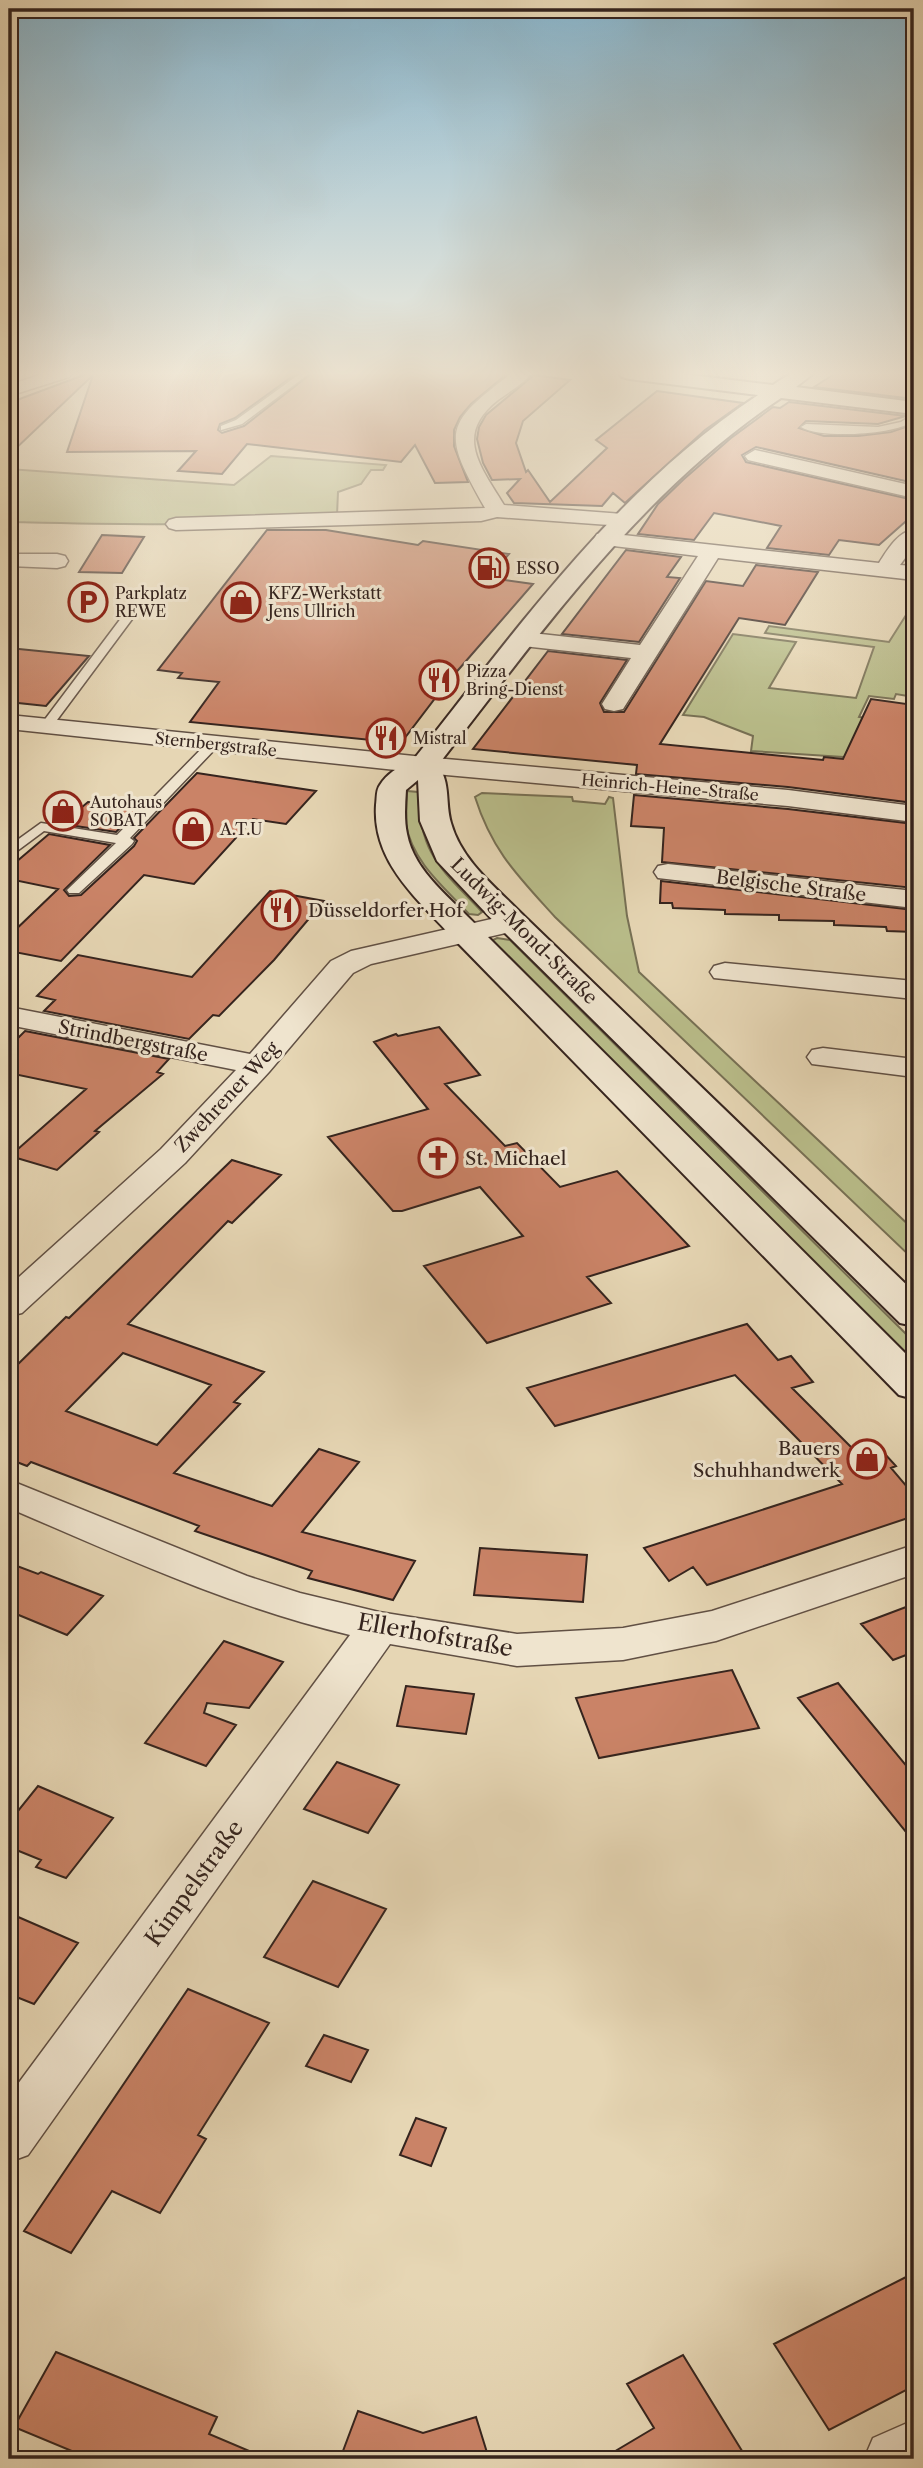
<svg xmlns="http://www.w3.org/2000/svg" width="923" height="2468" viewBox="0 0 923 2468" font-family="'Libre Caslon Text',serif">
  <rect width="100%" height="100%" fill="#e6d6b4"/>
  <filter id="stains"><feTurbulence type="fractalNoise" baseFrequency=".00286" numOctaves="4"/><feColorMatrix values="0 0 0 0 .2 0 0 0 0 .09 0 0 0 0 .02 0 0 0 .5 -.17"/></filter>
  <radialGradient id="worn" r=".72"><stop offset=".6" stop-color="#630" stop-opacity="0"/><stop offset="1" stop-color="#630" stop-opacity=".3"/></radialGradient>
  <path fill="#b9bd8a" stroke="#777054" stroke-width="2" d="M271 456 386 465 383 470H371L361 484 338 492 337 515C229 528 118 524 9 522V469L234 485Z
    M908 612H914V697L896 694 894 699 869 696 859 717 914 724V749L866 742 859 758 751 751 753 736 704 717 683 715 733 634 796 642 769 688 856 698 874 647 765 633 769 626 889 642Z
    M407 791 418 792C420 856 441 868 482 912L478 915 469 914C445 888 412 862 406 824 405 814 407 802 407 791Z
    M482 793 572 797 573 801 605 804 609 797 613 798 627 916 639 972 914 1230V1260L555 917C518 876 492 851 475 797Z
    M497 938 510 940 914 1342V1363L491 941Z"/>
  <path fill="#ca8367" stroke="#35241e" stroke-width="2" fill-rule="evenodd" d="M89 373H297L235 418 220 424 218 430 222 433 244 426 312 373H508L471 404 460 417 454 430V446L468 482 435 483 415 445 401 462 247 444 222 474 178 471 196 451 67 452 93 375 9 455V403Z
    M836 373H914V399L814 387Z
    M534 375 570 380 523 421 516 443 526 472 528 470 550 502 607 448 596 440 657 391 743 403 705 430 625 503 613 493 602 506 514 503 507 493 520 479 492 480 483 463 477 439 479 427 486 415Z
    M789 402 906 416 878 424 806 421 799 428 824 436H858L891 432 914 424V483L756 447 742 455 746 462 914 500V514L879 545 839 540 829 555 767 548 781 526 714 513 694 540 638 534 658 504 684 479 731 438 773 407 780 408Z
    M267 530H326L418 545 423 541 509 554 489 578 533 584 446 684 401 743 190 722 219 682 178 678 182 673 158 670Z
    M102 535 144 537 122 573 79 572Z
    M626 550 681 557 667 577 680 578 639 642 562 634Z
    M756 565 818 572 785 625 739 618 660 744 823 760 824 757 843 759 871 699 914 705V803L788 787 636 774 637 765 473 749 548 651 627 660 600 703 604 712H624L706 581 743 586Z
    M9 648 89 656 46 706 9 702Z
    M197 773 316 791 286 824 253 819 194 884 144 875 61 961 9 951V936L58 889 9 879V868L49 834 110 845 64 890 69 896 81 895 134 846 137 841 134 838Z
    M634 795 788 809 914 824V888L662 862 664 828 631 826Z
    M88 802 139 809 116 832 62 824Z
    M661 881 914 910V932L887 931 886 927 834 925V921L779 920V915L725 914V910L673 908 672 903H660Z
    M270 891 324 901 274 960 219 1016 213 1015 189 1039 44 1011 55 1000 37 996 78 955 192 977Z
    M439 1027 480 1075 445 1084 505 1146 517 1143 560 1187 617 1171 689 1246 587 1277 611 1303 487 1343 424 1266 523 1236 480 1187 402 1211H393L328 1137 428 1109 374 1042 396 1034 398 1036Z
    M25 1031 169 1059 157 1072 163 1074 95 1131 99 1132 57 1170 10 1156 86 1089 9 1073V1047Z
    M232 1160 281 1175 232 1223 228 1221 128 1324 264 1372 234 1402 240 1404 174 1473 272 1506 319 1449 359 1462 302 1532 415 1561 393 1600 308 1578 312 1571 195 1531 199 1526 31 1462 27 1466 9 1459V1373L66 1317 69 1318ZM123 1353 211 1385 157 1445 66 1411Z
    M747 1324 778 1360 791 1356 813 1382 792 1388 852 1448 873 1441 896 1466 891 1468 914 1495V1516L707 1585 693 1567 669 1581 644 1548 842 1484 735 1375 555 1426 527 1388Z
    M480 1548 587 1555 583 1602 474 1595Z
    M9 1563 38 1574 41 1572 103 1596 67 1635 9 1611Z
    M914 1604V1652L893 1660 861 1624Z
    M224 1641 283 1662 249 1708 207 1703 204 1713 236 1725 206 1766 145 1743Z
    M732 1670 759 1728 599 1758 576 1698Z
    M838 1683 914 1775V1842L798 1698Z
    M406 1686 474 1694 466 1734 397 1726Z
    M337 1762 399 1785 368 1833 304 1809Z
    M38 1786 113 1818 66 1878 36 1867 41 1860 9 1847V1822Z
    M313 1881 386 1909 338 1987 264 1957Z
    M9 1913 78 1943 34 2004 9 1994Z
    M188 1989 269 2023 198 2135 206 2139 160 2213 112 2191 71 2253 24 2231Z
    M324 2035 368 2050 351 2082 306 2066Z
    M416 2118 446 2128 431 2166 400 2155Z
    M914 2273V2386L829 2430 774 2344Z
    M56 2352 217 2417 209 2434 268 2459H91L14 2427Z
    M683 2355 747 2459H602L654 2428 627 2384Z
    M358 2411 423 2433 476 2417 489 2459H340Z"/>
  <g fill="none" stroke-linecap="round" stroke-linejoin="round">
    <g stroke="#615044" stroke-width="3">
      <path id="lane" d="M301 373H310L242 424 221 430V426L236 420Z
        M914 414V421C895 435 820 439 801 427L806 424 878 427 901 422Z
        M140 593 150 595 51 728H43V722Z
        M213 740 217 741V747L130 838 134 841 132 844 79 893H69L67 890 116 843 44 831 9 857V846L41 823 117 835 209 741Z"/>
    </g>
    <g stroke="#615044" stroke-width="3">
      <path id="street" d="M46 373H72L69 377 9 396V385Z
        M512 373H532C523 384 509 392 498 400 453 435 481 467 504 505L623 514 630 516 633 520 630 524 623 526 497 517 481 521 176 530 169 528 166 524 169 520 176 518 485 508C442 432 443 425 512 373Z
        M755 450 914 486V498L748 460 745 456Z
        M914 529V546L900 565 914 566V580L718 558 623 709 614 711 605 709 602 704 631 658 523 646 515 644 511 639 515 634 523 632 640 645 698 556 605 545 597 544 594 539 597 534 605 533 879 563C888 549 897 533 914 529Z
        M9 554H57L65 556 68 561 65 566 57 568 9 566Z
        M9 715 424 757 788 790 914 806V822L788 806 424 773 9 729Z
        M668 864 914 891V908L658 878 654 872 658 866Z
        M513 914 523 917 527 923 523 929 371 964 353 973 269 1072 185 1163 22 1313 9 1316V1286L161 1149 236 1070 9 1025V1007L250 1054 331 961 351 951Z
        M725 963 914 981V999L714 978 710 972 714 966Z
        M823 1048 914 1059V1077L812 1064 807 1057 812 1050Z
        M9 1480 247 1576 300 1593 379 1612 517 1634 623 1628 712 1611 914 1545V1574L716 1641 623 1660 517 1666 390 1644 28 2155 9 2162V2096L350 1635C231 1607 121 1556 9 1508Z
        M914 2420V2459H864L873 2438Z"/>
    </g>
    <g stroke="#35241e" stroke-width="4">
      <path id="secondary" d="M619 373H675L773 385 791 373H814L796 387 914 402V414L781 398C639 493 541 633 438 765 451 784 445 803 451 823 462 862 497 888 524 916L914 1292V1326L900 1323 502 930 437 861 420 821 418 780 406 790C405 805 404 820 407 834 414 872 453 900 477 926L914 1362V1399L899 1395 455 940C419 900 372 863 376 805 377 798 376 790 380 785 388 772 401 766 414 759 517 629 617 488 758 395L629 379 622 377Z"/>
    </g>
    <use href="#lane" fill="#efe4ce" fill-rule="evenodd"/>
    <use href="#street" fill="#efe4ce" fill-rule="evenodd"/>
    <use href="#secondary" fill="#efe4ce" fill-rule="evenodd"/>
  </g>
  <linearGradient id="sky" x2="0" y2="1"><stop stop-color="#88b6ce"/><stop offset="0.52" stop-color="#f4eddd"/><stop offset="1" stop-color="#f4eddd" stop-opacity="0"/></linearGradient>
  <rect width="923" height="718" fill="url(#sky)"/>
  <defs>
    <g id="fuel-ring" transform="scale(2.0125)"><circle r="9.5" fill="#efe4ce" stroke="#8f2418" stroke-width="1.5"/><path d="M-5.5-6h7V0h2V4h1.3V-2.5L3-4.5l.8-.8L6-3V5H2.5V1h-1V6h-7ZM-4.2-4.7v3.2H.2V-4.7Z" fill="#8f2418"/></g>
    <g id="parking-ring" transform="scale(2.0125)"><circle r="9.5" fill="#efe4ce" stroke="#8f2418" stroke-width="1.5"/><path d="M-3.5-5.5H1a3.5 3.5 0 0 1 0 7H-1V5.5H-3.5ZM-1-3.4V-.6H.8a1.4 1.4 0 0 0 0-2.8Z" fill="#8f2418"/></g>
    <g id="shop-ring" transform="scale(2.0125)"><circle r="9.5" fill="#efe4ce" stroke="#8f2418" stroke-width="1.5"/><path d="M-5-2.5h2.3a2.7 3.5 0 0 1 5.4 0H5L5.5 6h-11ZM-1.5-2.5h3a1.5 2.3 0 0 0-3 0Z" fill="#8f2418"/></g>
    <g id="restaurant-ring" transform="scale(2.0125)"><circle r="9.5" fill="#efe4ce" stroke="#8f2418" stroke-width="1.5"/><path d="M-5-6h1v4h1v-4h1v4h1v-4h1v5L-1.5 .5V6h-2V.5L-5-1ZM5-6V6H3V1.5H1.5Q1.5-4 5-6Z" fill="#8f2418"/></g>
    <g id="church-ring" transform="scale(2.0125)"><circle r="9.5" fill="#efe4ce" stroke="#8f2418" stroke-width="1.5"/><path d="M-1.2-6h2.4v3.5h3.3v2.4h-3.3V6h-2.4V-.1h-3.3v-2.4h3.3Z" fill="#8f2418"/></g>
  </defs>
  <g fill-rule="evenodd">
    <use href="#fuel-ring" x="489" y="568"/>
    <use href="#parking-ring" x="88" y="602"/>
    <use href="#shop-ring" x="241" y="602"/>
    <use href="#restaurant-ring" x="439" y="680"/>
    <use href="#restaurant-ring" x="386" y="738"/>
    <use href="#shop-ring" x="63" y="811"/>
    <use href="#shop-ring" x="193" y="829"/>
    <use href="#restaurant-ring" x="281" y="910"/>
    <use href="#church-ring" x="438" y="1158"/>
    <use href="#shop-ring" x="867" y="1459"/>
  </g>
  <g text-anchor="middle" dominant-baseline="central" stroke-width="6" stroke-linejoin="round" paint-order="stroke">
    <g font-size="16" fill="#35241e" stroke="#efe4ce" text-anchor="start">
      <text x="516" y="568">ESSO</text>
      <text x="115" y="593">Parkplatz<tspan x="115" dy="18">REWE</tspan></text>
      <text x="268" y="593">KFZ-Werkstatt<tspan x="268" dy="18">Jens Ullrich</tspan></text>
      <text x="466" y="671">Pizza<tspan x="466" dy="18">Bring-Dienst</tspan></text>
      <text x="413" y="738">Mistral</text>
      <text x="90" y="802">Autohaus<tspan x="90" dy="18">SOBAT</tspan></text>
      <text x="220" y="829">A.T.U</text>
    </g>
    <g font-size="16" fill="#35241e" stroke="#efe4ce">
      <text transform="translate(216 744) rotate(6)">Sternbergstraße</text>
      <text transform="translate(670 787) rotate(5)">Heinrich-Heine-Straße</text>
    </g>
    <g font-size="19" fill="#35241e" stroke="#efe4ce">
      <text transform="translate(791 886) rotate(7)">Belgische Straße</text>
      <text transform="translate(524 931) rotate(45)">Ludwig-Mond-Straße</text>
      <text transform="translate(133 1041) rotate(11)">Strindbergstraße</text>
      <text transform="translate(227 1097) rotate(-47)">Zwehrener Weg</text>
    </g>
    <g font-size="19" fill="#35241e" stroke="#efe4ce" text-anchor="start">
      <text x="308" y="910">Düsseldorfer Hof</text>
      <text x="465" y="1158">St. Michael</text>
      <text x="840" y="1448" text-anchor="end">Bauers<tspan x="840" dy="22">Schuhhandwerk</tspan></text>
    </g>
    <g font-size="23" fill="#35241e" stroke="#efe4ce">
      <text transform="translate(435 1635) rotate(10)">Ellerhofstraße</text>
      <text transform="translate(194 1883) rotate(-54)">Kimpelstraße</text>
    </g>
  </g>
  <rect width="923" height="2468" fill="none" stroke="#e6d6b4" stroke-width="35"/>
  <rect x="10" y="10" width="902" height="2447" fill="none" stroke="#35241e" stroke-width="3.5"/>
  <rect x="18" y="18" width="888" height="2433" fill="none" stroke="#35241e" stroke-width="2"/>
  <rect width="100%" height="100%" filter="url(#stains)"/>
  <rect width="100%" height="100%" fill="url(#worn)"/>
</svg>
